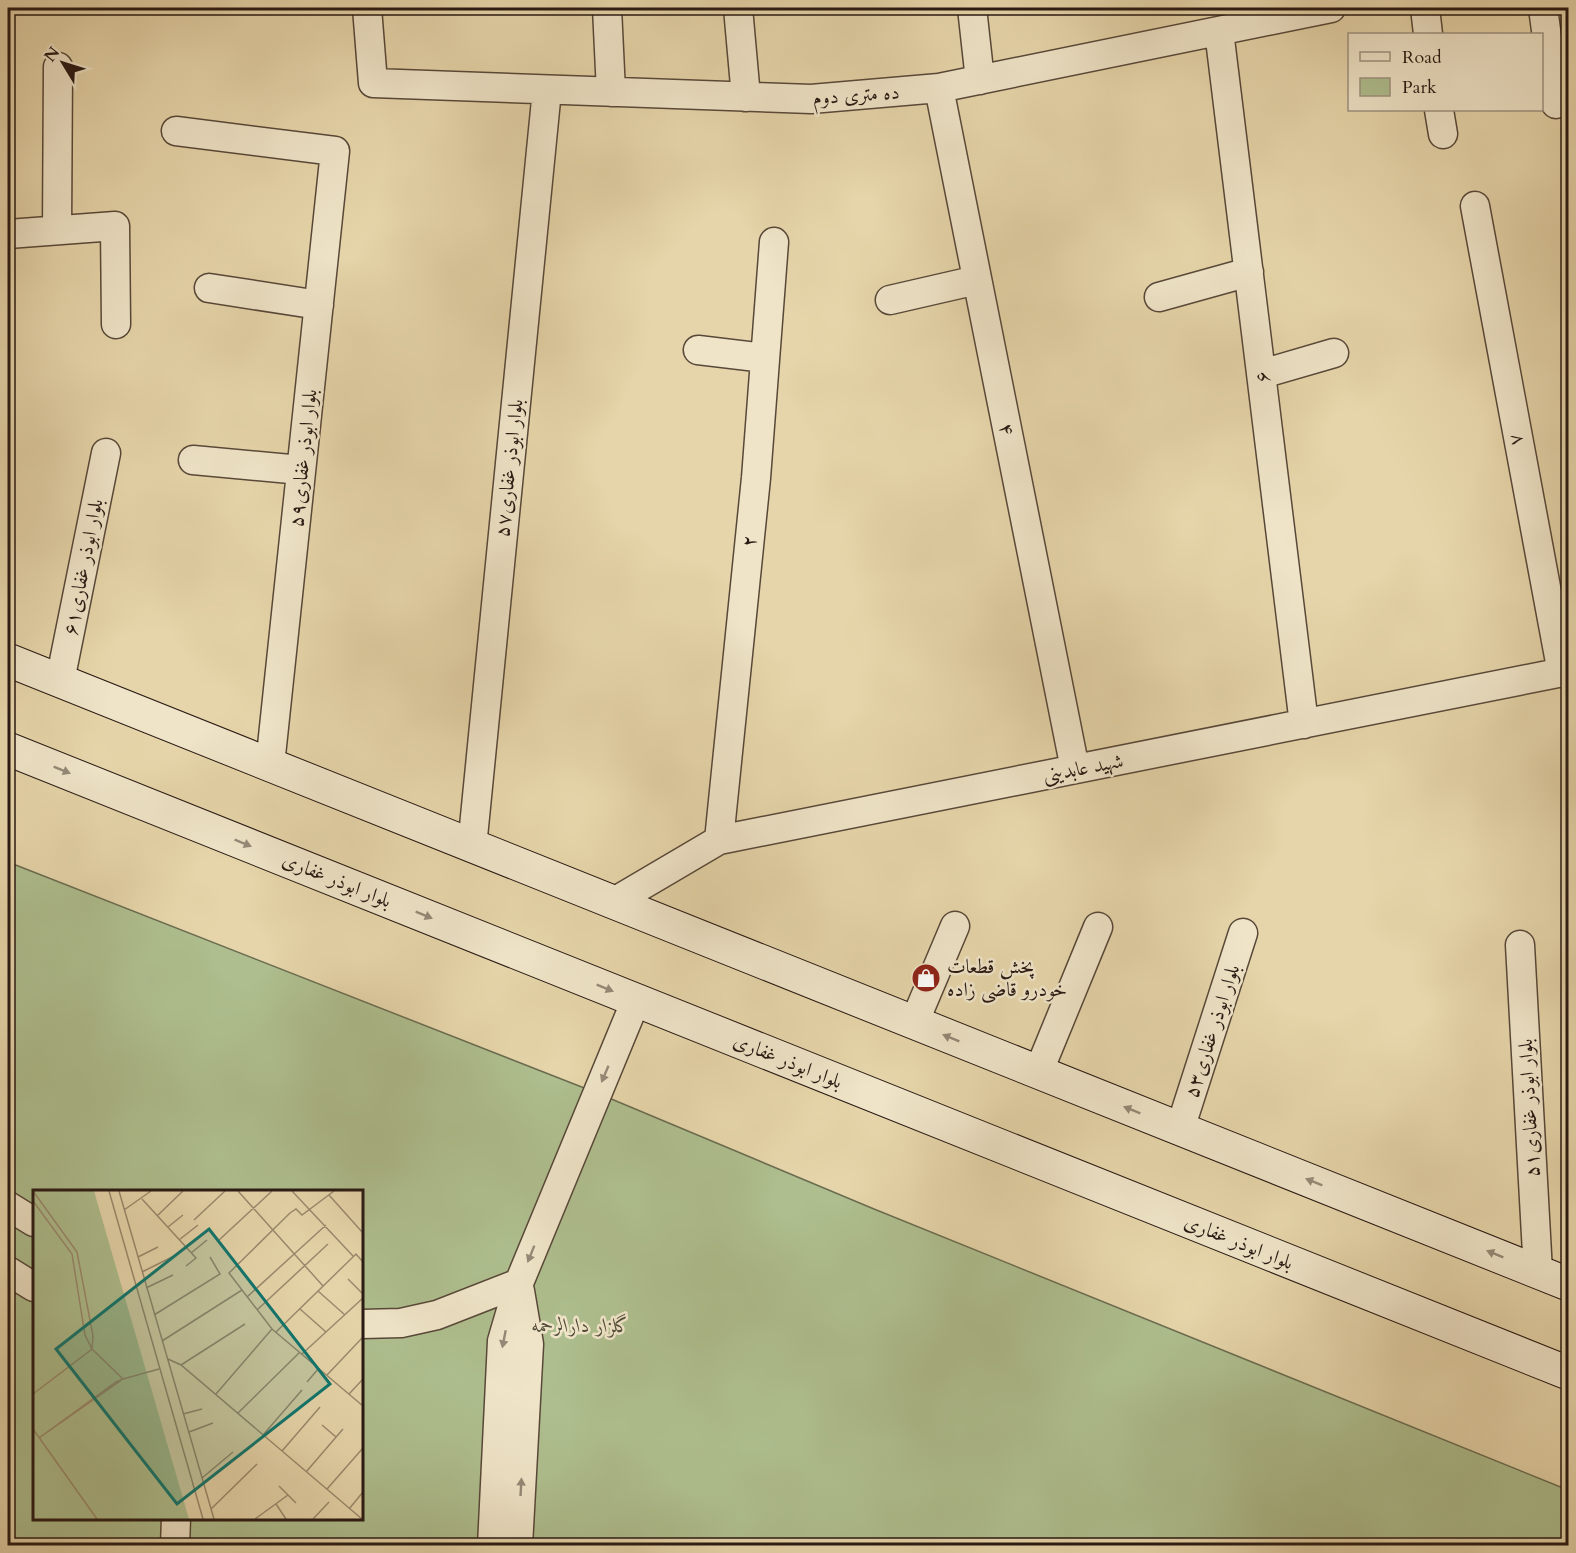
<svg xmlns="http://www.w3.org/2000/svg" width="1576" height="1553" viewBox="0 0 1576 1553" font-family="Cardo,Amiri,serif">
  <rect width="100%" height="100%" fill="#e6d5aa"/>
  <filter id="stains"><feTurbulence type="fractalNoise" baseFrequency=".00333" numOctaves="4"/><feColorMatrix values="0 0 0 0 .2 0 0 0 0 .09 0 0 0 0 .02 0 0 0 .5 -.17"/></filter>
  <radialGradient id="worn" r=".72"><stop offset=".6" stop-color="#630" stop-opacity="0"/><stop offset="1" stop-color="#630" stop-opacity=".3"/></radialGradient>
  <path fill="#aebe8e" stroke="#6b6c50" stroke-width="1.5" fill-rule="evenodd" d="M8 862 597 1093 874 1209 1568 1490V1545H8ZM34 1192H362V1518H34Z"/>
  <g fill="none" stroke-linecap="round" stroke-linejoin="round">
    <g stroke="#584839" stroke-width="31">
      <path id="street" d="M367 8 373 83 811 99 939 88 1331 8
        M607 8 611 92
        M738 8 746 97
        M972 8 980 80
        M1425 8 1428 34
        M1543 8 1556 104
        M1219 31 1304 724
        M939 88 1075 769
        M1439 110 1443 134
        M176 131 335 151 270 765
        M1475 206 1562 673
        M57 230 58 67
        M8 234 115 226 116 324
        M209 288 319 305
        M1159 297 1249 272
        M890 300 977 280
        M698 350 765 358
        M1262 374 1334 353
        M193 460 301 470
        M60 681 106 453
        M719 840 756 478 774 242
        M472 847 547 90
        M612 903 719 840 1568 671
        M1520 945 1538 1272
        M914 1023 955 926
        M1038 1073 1098 927
        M1180 1129 1243 933
        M8 1206 34 1222
        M8 1271 34 1287
        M362 1324 401 1323 437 1315 519 1283
        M175 1546 176 1518
        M492 1546 502 1341 519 1283 636 1000
        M518 1546 529 1344 520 1291"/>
    </g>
    <g stroke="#281913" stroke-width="35">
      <path id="secondary" d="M8 660 1568 1284
        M8 749 1568 1373"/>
    </g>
    <use href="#street" stroke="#efe4c8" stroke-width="28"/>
    <use href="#secondary" stroke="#efe4c8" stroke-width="33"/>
  </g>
  <defs><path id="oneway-solid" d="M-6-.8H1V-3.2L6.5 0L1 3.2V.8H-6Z" transform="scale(1.5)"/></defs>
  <g fill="#958977">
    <use href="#oneway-solid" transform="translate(62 770) rotate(22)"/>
    <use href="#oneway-solid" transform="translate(243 843) rotate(22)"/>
    <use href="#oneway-solid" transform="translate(424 915) rotate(22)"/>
    <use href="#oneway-solid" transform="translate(605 988) rotate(22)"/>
    <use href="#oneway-solid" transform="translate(951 1038) rotate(-158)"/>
    <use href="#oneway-solid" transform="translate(605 1074) rotate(113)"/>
    <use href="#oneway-solid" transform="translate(1132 1110) rotate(-158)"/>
    <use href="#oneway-solid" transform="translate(1314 1182) rotate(-158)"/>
    <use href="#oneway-solid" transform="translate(531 1254) rotate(112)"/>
    <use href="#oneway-solid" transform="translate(1495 1254) rotate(-158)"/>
    <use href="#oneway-solid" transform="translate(504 1339) rotate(101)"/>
    <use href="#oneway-solid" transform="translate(521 1487) rotate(-87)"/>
  </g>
  <defs>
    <g id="shop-disc" transform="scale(1.5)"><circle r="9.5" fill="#8f2418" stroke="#efe4c8"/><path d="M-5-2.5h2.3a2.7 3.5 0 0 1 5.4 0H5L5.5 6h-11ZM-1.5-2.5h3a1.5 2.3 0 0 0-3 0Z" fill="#fff"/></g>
  </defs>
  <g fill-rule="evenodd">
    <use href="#shop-disc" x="926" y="978"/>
  </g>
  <g text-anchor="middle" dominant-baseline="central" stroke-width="5" stroke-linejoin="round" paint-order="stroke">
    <g font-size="20" fill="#281913" stroke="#efe4c8">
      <text transform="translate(856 95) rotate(-4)">ده متری دوم</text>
      <text transform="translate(1262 377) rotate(-97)">۶</text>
      <text transform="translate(1007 429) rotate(79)">۴</text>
      <text transform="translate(1519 439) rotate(79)">۸</text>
      <text transform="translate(303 458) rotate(-84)">بلوار ابوذر غفاری۵۹</text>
      <text transform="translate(509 468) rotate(-84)">بلوار ابوذر غفاری۵۷</text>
      <text transform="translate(749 541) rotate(-84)">۲</text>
      <text transform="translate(83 567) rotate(-79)">بلوار ابوذر غفاری۶۱</text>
      <text transform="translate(1083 768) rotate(-11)">شهید عابدینی</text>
      <text transform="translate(337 880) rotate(22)">بلوار ابوذر غفاری</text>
      <text transform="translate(1212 1031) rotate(-72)">بلوار ابوذر غفاری۵۳</text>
      <text transform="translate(788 1061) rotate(22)">بلوار ابوذر غفاری</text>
      <text transform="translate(1529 1108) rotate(-93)">بلوار ابوذر غفاری۵۱</text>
      <text transform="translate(1239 1242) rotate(22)">بلوار ابوذر غفاری</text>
    </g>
    <g font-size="20" fill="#281913" stroke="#efe4c8" text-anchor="start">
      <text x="947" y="966">پخش قطعات<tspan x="947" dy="23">خودرو قاضی زاده</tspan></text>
    </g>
    <g font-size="20" font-style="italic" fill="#504b38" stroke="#efe4c8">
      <text x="581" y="1325">گلزار دارالرحمه</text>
    </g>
  </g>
  <g transform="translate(33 1190)">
    <rect width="330" height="330" fill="#e6d5aa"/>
    <path d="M0 1H61L156 329H0Z" fill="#aebe8e"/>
    <path fill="none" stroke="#9a8a6e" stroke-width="1.5" d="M0 1 44 62 60 146 59 159 0 204M76 1 170 329M86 1 181 329M205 1 290 96M259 1 320 66M301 1 269 25 263 19 257 23 196 83 239 139 330 216M296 5 330 43M109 9 163 68 153 76M0 11 39 64 52 145 59 159 90 189M91 20 118 1M124 26 150 1M161 30 192 1M135 37 150 25M146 50 165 35M185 51 239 1M158 63 174 50M105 67 125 57M109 82 141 66M315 89 330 104M113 98 140 85M285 101 312 125M214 107 293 35M267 119 293 142M224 120 295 54M121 125 187 84 177 67M243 142 323 64 330 72M129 151 209 100M269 164 330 108M135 169 148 175 329 329M148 175 212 134M294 185 330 147M90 189 6 248 83 192 90 189 126 179M274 192 286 178M183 204 239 139M316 204 330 189M205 223 267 162M150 224 169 219M289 235 303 247M0 239 64 329M156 242 180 233M230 245 269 200M249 261 287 217M273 282 310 239M169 288 200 262M246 296 263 313M294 299 330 258M243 314 253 329M178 319 224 274M316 319 330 302M222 329 255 305M280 329 296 312"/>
    <path fill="#0f766e" fill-opacity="0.15" stroke="#0f766e" stroke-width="3" d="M176 39 297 194 144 314 23 159Z"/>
    <rect width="330" height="330" fill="none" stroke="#281913" stroke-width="3"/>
  </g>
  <rect width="1576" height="1553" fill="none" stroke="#e6d5aa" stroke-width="30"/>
  <rect x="9" y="9" width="1558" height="1535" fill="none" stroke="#281913" stroke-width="3"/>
  <rect x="15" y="15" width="1546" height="1523" fill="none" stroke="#281913" stroke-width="1.5"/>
  <rect x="1348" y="33" width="195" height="78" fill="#efe4c8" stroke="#9f9380" stroke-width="1.5"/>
  <rect x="1360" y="52" width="30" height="9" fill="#efe4c8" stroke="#9f9380" stroke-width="1.5"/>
  <text x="1402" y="63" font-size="18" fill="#281913">Road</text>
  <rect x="1360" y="78" width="30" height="18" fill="#aebe8e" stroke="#9f9380" stroke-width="1.5"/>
  <text x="1402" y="93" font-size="18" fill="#281913">Park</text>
  <g transform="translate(63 63) rotate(308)" stroke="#efe4c8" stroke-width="4.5" paint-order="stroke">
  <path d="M0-4.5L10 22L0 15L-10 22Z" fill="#281913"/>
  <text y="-9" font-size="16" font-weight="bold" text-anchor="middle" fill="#281913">N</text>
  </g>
  <rect width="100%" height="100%" filter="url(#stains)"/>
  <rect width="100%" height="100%" fill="url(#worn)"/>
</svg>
